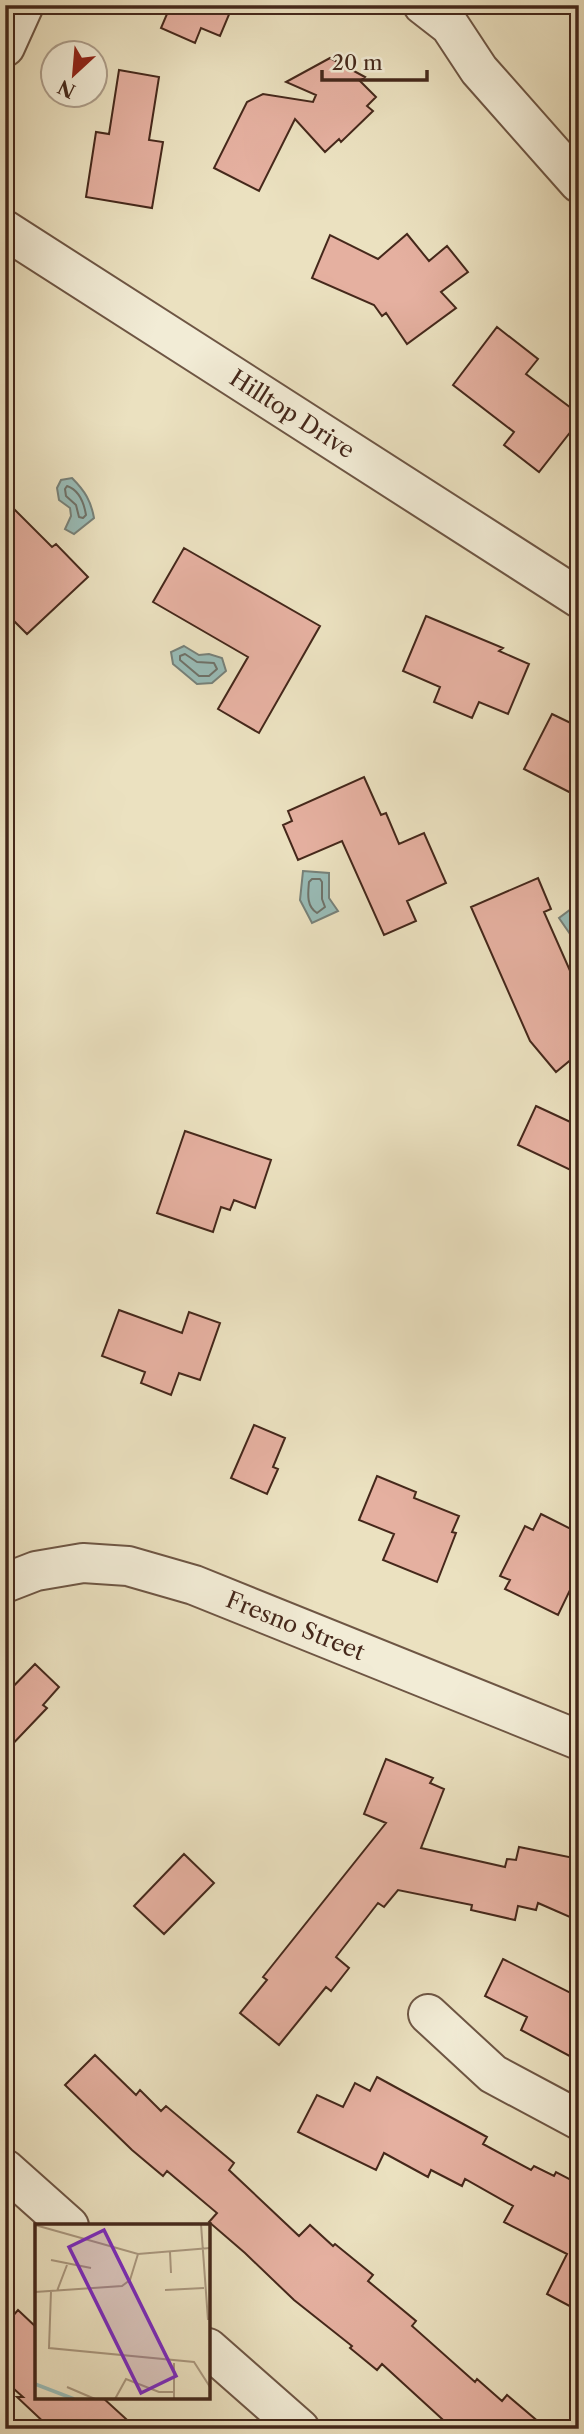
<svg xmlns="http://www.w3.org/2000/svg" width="584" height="2434" viewBox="0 0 584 2434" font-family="'Libre Caslon Text',serif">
  <rect width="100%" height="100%" fill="#ebe1c0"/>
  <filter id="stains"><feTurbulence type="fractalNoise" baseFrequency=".00286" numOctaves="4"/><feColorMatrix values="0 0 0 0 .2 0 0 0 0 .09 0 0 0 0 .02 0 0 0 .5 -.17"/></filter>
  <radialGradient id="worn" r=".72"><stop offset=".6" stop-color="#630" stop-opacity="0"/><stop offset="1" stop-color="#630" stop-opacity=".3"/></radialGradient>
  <path fill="#99bcb7" stroke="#778179" stroke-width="2" d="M72 478C85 491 91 501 94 518L74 534 65 529 71 516 70 508 59 500 57 488 61 480Z
    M184 646 199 655 209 654 222 658 226 671 212 683 197 684 173 664 171 652Z
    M303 871 329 873V898L338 911 312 923 300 900Z
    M579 903V947L559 918Z"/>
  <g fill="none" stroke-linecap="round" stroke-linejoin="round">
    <path stroke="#6f7269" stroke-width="2" d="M67 486C79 490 84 503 86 515L83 518 79 517 76 505 66 496 65 489Z
      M185 654 197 662 214 663 217 669 209 676H199L180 660V656Z
      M312 879H320L322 882V899L325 907 317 913C306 906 308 893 309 882Z"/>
  </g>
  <path fill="#e5b0a0" stroke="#45281b" stroke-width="2" d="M148 5H233L220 36 201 28 195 43 161 28 167 14Z
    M330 58 365 77 360 81 376 97 367 106 373 111 341 142 339 139 325 152 295 119 259 191 214 168 247 102 263 94 313 102 316 95 286 82Z
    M119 70 159 77 149 140 163 142 152 208 86 197 96 132 109 134Z
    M407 234 429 261 447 246 468 272 441 292 456 308 407 344 386 313 382 316 374 305 312 278 330 235 378 259Z
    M497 327 538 359 526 374 579 414V421L539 472 504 445 514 432 453 385Z
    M5 500 52 547 56 544 88 577 27 634 5 612Z
    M184 548 320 626 259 733 218 709 248 657 153 602Z
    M426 616 503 648 499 651 529 664 508 714 479 702 472 718 434 702 440 687 403 671Z
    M552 714 579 727V797L524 769Z
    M364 777 381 815 386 813 399 844 424 833 446 883 407 901 416 921 384 935 342 841 298 860 283 825 292 821 288 811Z
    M538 878 551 909 544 912 579 991V1053L556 1072 530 1041 471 907Z
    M536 1106 579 1126V1174L518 1145Z
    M185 1131 271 1160 255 1208 234 1200 230 1210 221 1207 213 1232 157 1213Z
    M119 1310 182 1333 189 1312 220 1323 200 1380 179 1373 171 1395 141 1383 145 1372 102 1356Z
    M254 1425 285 1438 273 1467 278 1469 267 1494 231 1478Z
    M377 1476 416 1492 414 1498 459 1516 452 1532 456 1533 437 1582 383 1560 394 1534 359 1520Z
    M541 1514 579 1533V1594L570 1590 558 1615 505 1589 510 1580 500 1576 525 1526 533 1530Z
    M35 1664 59 1687 43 1705 47 1708 5 1752V1695Z
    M386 1759 433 1778 430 1783 444 1789 421 1848 505 1867 507 1859 516 1860 519 1847 579 1859V1921L538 1903 536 1910 518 1906 515 1920 471 1910 472 1905 398 1890 384 1907 378 1903 336 1957 349 1968 331 1991 326 1987 279 2045 240 2013 267 1980 263 1977 386 1823 364 1814Z
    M184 1854 214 1883 164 1934 134 1906Z
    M503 1959 579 1997V2061L521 2030 527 2017 485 1996Z
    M95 2055 136 2095 140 2090 161 2111 166 2106 234 2163 229 2170 299 2236 310 2225 333 2246 335 2244 373 2275 368 2281 416 2321 412 2326 475 2382 477 2379 502 2401 507 2395 547 2429H453L382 2364 377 2370 350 2348 352 2346 294 2300 245 2253 209 2222 217 2213 167 2171 163 2176 132 2150 65 2085Z
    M377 2077 487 2137 483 2144 531 2170 534 2166 554 2176 556 2172 579 2184V2311L547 2294 567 2254 504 2222 513 2206 465 2179 462 2186 431 2170 428 2177 384 2153 376 2170 298 2132 317 2095 343 2107 355 2083 370 2091Z
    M18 2310 37 2328V2397H102L137 2429H51L17 2397H23L5 2381V2325Z"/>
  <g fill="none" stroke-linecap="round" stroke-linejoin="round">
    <g stroke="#6e5644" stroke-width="42">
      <g id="minor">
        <path d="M423 5 450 26 479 70 579 183"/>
        <path d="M5 47 24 5"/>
        <path id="s1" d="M5 230 579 598"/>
        <path id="s2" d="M5 1583 36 1571 83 1563 128 1566 194 1585 579 1740"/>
        <path d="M428 2014 493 2074 579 2120"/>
        <path d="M5 2169 69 2226"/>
        <path d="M208 2348 300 2429"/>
      </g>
    </g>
    <use href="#minor" stroke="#f2ecd6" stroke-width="38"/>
  </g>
  <g text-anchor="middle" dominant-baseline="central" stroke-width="5" stroke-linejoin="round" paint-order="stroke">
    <g font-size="23" fill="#45281b" stroke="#f2ecd6">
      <text stroke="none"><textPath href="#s1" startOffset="341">Hilltop Drive</textPath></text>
      <text stroke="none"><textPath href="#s2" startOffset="304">Fresno Street</textPath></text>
    </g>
  </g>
  <g transform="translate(35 2224)">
    <rect width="175" height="175" fill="#ebe1c0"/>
    <path fill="none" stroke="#99bcb7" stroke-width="3.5" d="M0 160 39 175"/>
    <path fill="none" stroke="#a9977e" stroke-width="2" d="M166 0 173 96M0 1 103 30 175 24M135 28 136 49M16 36 56 44M130 66 169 64M16 67 14 124 159 138 175 163M22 67 32 41M0 68 87 62 95 56 103 30M139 139V175M32 163 60 175M80 175 91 155 124 168H139"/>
    <path fill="#7b2cbf" fill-opacity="0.15" stroke="#7b2cbf" stroke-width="3.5" d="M69 6 141 152 106 169 34 23Z"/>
    <rect width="175" height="175" fill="none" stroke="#45281b" stroke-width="3.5"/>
  </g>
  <rect width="584" height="2434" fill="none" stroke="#ebe1c0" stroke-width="28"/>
  <rect x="7" y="7" width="570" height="2420" fill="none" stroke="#45281b" stroke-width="3.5"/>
  <rect x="14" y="14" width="556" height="2406" fill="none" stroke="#45281b" stroke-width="2"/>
  <g transform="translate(74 74) rotate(206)"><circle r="33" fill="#f2ecd6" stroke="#ad9e8b" stroke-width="2"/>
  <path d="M0-5L12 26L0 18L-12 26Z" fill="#8f2418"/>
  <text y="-10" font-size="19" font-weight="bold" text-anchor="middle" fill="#45281b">N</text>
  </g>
  <path d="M322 70v10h105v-10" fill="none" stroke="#45281b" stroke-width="3.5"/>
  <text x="332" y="70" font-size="21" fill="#45281b" stroke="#f2ecd6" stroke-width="5" paint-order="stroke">20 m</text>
  <rect width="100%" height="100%" filter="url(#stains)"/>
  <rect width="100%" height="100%" fill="url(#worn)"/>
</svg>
